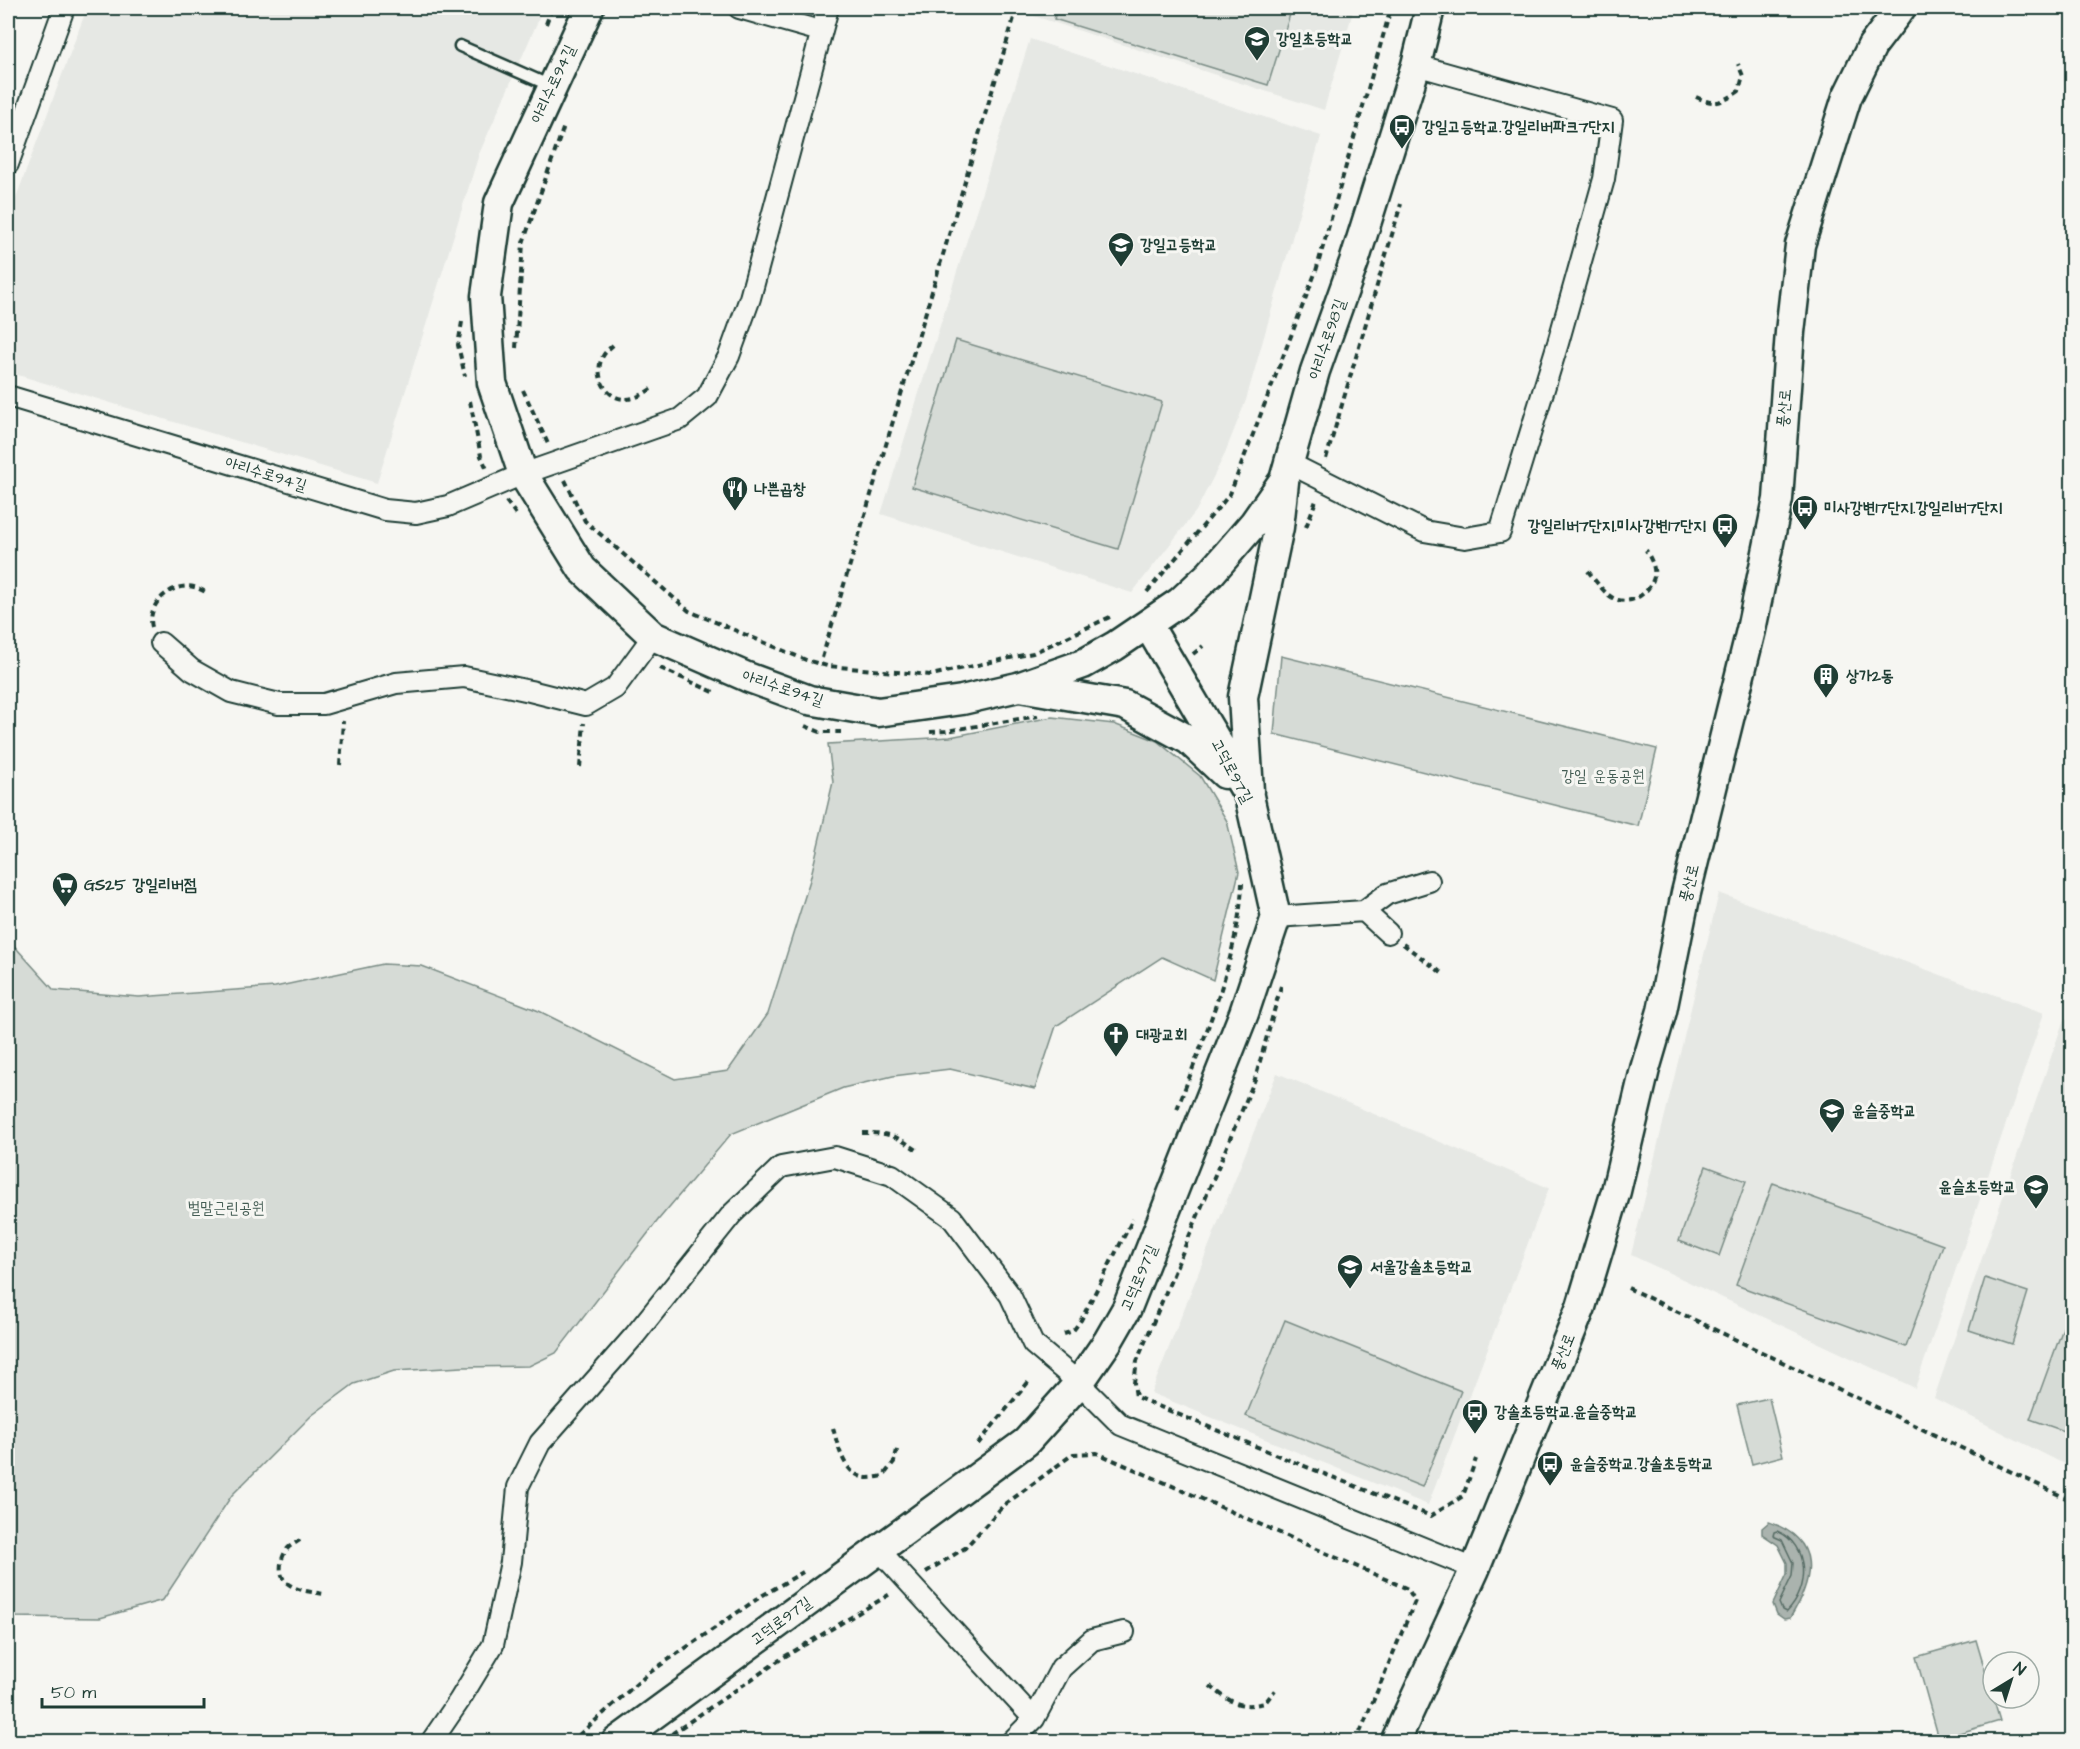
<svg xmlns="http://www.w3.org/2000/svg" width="2080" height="1749" viewBox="0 0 2080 1749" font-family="'Architects Daughter','Poor Story',sans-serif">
  <rect width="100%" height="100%" fill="#f6f6f2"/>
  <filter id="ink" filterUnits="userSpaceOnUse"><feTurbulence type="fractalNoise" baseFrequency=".0167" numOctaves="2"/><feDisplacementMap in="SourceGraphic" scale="12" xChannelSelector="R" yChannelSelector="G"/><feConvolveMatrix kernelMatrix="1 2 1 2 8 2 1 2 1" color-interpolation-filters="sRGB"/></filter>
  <g filter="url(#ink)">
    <path fill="#e6e8e4" d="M87 8H542L537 23 479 154 377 483 8 372V219Z
      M1030 8H1354L1324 110 1028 14Z
      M1030 39 1321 136 1246 400 1223 458 1196 511 1132 593 881 514Z
      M1719 893 2044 1013 1915 1388 1631 1255Z
      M2064 1019 2072 1022V1468L1934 1398Z
      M1277 1073 1549 1188 1428 1505 1151 1393Z"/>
    <path fill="#d6dbd6" stroke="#7a8c85" stroke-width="1.5" d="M1057 8H1292L1268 85 1054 19Z
      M956 340 1162 402 1118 549 912 487Z
      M1281 656 1657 749 1638 826 1274 734Z
      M1052 717 1114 724 1157 741 1200 776 1227 821 1239 872 1213 980 1162 957 1056 1026 1035 1089 950 1069 893 1076 843 1088 731 1134 659 1219 556 1353 529 1366 462 1367 394 1371 354 1384 311 1416 232 1495 163 1600 100 1618 8 1617V939L54 990 139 997 275 987 383 964 422 966 539 1011 675 1079 728 1071 768 1014 810 880 833 782 828 744 950 737Z
      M1706 1166 1746 1181 1719 1256 1679 1241Z
      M1773 1183 1943 1245 1906 1347 1736 1285Z
      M1985 1278 2028 1292 2012 1344 1969 1330Z
      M2067 1317 2072 1319V1434L2030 1419Z
      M1285 1320 1461 1391 1422 1487 1246 1416Z
      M1769 1398 1783 1456 1752 1464 1737 1405Z
      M1976 1640 2000 1721 1939 1739 1916 1657Z"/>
    <path fill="#aab3ae" stroke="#72847d" stroke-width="1.5" d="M1769 1522C1822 1540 1814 1579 1790 1618L1784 1619 1777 1614 1773 1604 1787 1574V1563L1778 1545 1762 1534V1528Z"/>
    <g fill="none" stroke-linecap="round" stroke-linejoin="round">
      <path stroke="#576c65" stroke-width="1.5" d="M1777 1531C1810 1545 1809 1589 1786 1612L1782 1610 1779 1603 1792 1576 1793 1563 1782 1540 1773 1536 1774 1532Z"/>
      <g stroke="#1f3d34" stroke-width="15">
        <path id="lane" d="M460 46 551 86"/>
      </g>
      <g stroke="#1f3d34" stroke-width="24">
        <path id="street" d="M739 8 820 31
          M8 164 64 8
          M8 396 385 510 416 513 448 506 523 474 680 419 707 397 729 356 750 298 828 8
          M1289 463 1424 531 1465 538 1500 532 1558 343 1604 179 1612 120 1416 65
          M161 643 192 670 231 692 279 704H324L396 683 464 677 530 691 586 705 615 688 653 636
          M1364 911 1388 933
          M1276 917 1364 911 1387 894 1429 881
          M879 1550 1034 1719 1011 1742
          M1034 1719 1061 1668 1092 1640 1124 1632
          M431 1742 459 1701 493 1645 511 1562 518 1487 540 1443 635 1335 732 1214 781 1167 835 1157 892 1175 952 1218 1010 1295 1033 1344 1079 1383 1121 1425 1475 1569"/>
      </g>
      <g stroke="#1f3d34" stroke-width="33">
        <path id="secondary" d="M589 8 499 203 486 296 492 383 523 474 582 569 653 636 747 677 809 700 878 712 962 700 1018 687 1083 664 1115 646 1180 602 1210 574 1254 523 1284 480 1315 371 1354 262 1416 65 1430 8
          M1020 687 1125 705 1189 740 1225 774
          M1249 791 1243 697 1279 527 1284 482
          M616 1742 1026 1442 1079 1383 1108 1341 1127 1308 1244 1013 1276 917 1249 796 1148 625
          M1395 1742 1475 1569 1581 1307 1616 1191 1645 1069 1662 1011 1686 893 1751 630 1778 499 1790 332 1800 245 1847 97 1872 46 1901 8"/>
      </g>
      <path stroke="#1f3d34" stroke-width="4" stroke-dasharray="6 4.5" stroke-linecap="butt" d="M546 24 552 8
        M1696 97C1715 106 1722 103 1739 91L1743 76 1738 64
        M462 322 458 345 465 376
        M613 345C610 348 605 352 603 356 593 373 605 399 625 399 636 399 643 394 651 389
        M516 348 523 243 564 126
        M523 390 549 446
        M470 401 481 456 487 469
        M1326 459 1401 204
        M565 480 585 521 689 611 806 660 827 666 931 675 1033 653 1112 616
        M506 501 518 517
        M1306 527 1317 498
        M1588 571C1595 580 1606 597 1618 600 1634 604 1650 592 1654 577 1656 567 1650 558 1646 550
        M1147 592 1230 494 1316 271 1391 8
        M152 627C146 604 172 582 194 587 198 588 204 591 207 593
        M1193 654 1203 646
        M822 658 1017 8
        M660 668 716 693
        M805 726 820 732H841
        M930 732 946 731 1038 716
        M340 765 343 721
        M580 767 584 723
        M1403 944 1443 974
        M1281 986 1255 1079 1137 1361 1134 1383 1136 1397 1284 1458 1431 1516 1463 1496 1476 1459
        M1177 1109C1202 1044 1240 953 1242 883
        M862 1133C890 1132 898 1137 920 1152
        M1628 1288 2072 1501
        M1064 1334 1073 1331 1081 1320 1133 1219
        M833 1428C838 1446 844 1477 868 1478 873 1478 878 1477 883 1476L894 1462 898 1446
        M978 1444 1030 1380
        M300 1540C296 1543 291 1545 288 1548 280 1557 277 1575 287 1583 297 1591 312 1592 324 1594
        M926 1572 965 1548 1003 1506 1073 1454 1097 1453 1408 1589 1415 1601 1356 1742
        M1210 1686C1231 1702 1238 1709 1265 1703L1275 1690
        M571 1742 649 1673 763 1595 803 1572
        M665 1742 673 1733 784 1657 892 1593"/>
      <use href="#lane" stroke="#f6f6f2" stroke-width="10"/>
      <use href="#street" stroke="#f6f6f2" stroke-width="20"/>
      <use href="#secondary" stroke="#f6f6f2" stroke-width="28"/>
    </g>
  </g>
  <defs>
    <g id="school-pin" transform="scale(1.35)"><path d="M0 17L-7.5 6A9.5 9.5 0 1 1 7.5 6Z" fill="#1f3d34" stroke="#f6f6f2"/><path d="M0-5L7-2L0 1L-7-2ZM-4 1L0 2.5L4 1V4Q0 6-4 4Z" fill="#fff"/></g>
    <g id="bus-pin" transform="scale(1.35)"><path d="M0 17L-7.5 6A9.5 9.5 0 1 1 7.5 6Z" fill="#1f3d34" stroke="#f6f6f2"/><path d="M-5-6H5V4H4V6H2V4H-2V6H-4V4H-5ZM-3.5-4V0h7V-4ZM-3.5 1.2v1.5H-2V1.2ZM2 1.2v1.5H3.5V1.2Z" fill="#fff"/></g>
    <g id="restaurant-pin" transform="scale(1.35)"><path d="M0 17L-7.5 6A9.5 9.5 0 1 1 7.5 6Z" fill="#1f3d34" stroke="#f6f6f2"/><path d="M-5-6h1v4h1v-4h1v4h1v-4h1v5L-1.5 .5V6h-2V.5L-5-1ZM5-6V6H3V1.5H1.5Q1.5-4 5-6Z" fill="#fff"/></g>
    <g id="building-pin" transform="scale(1.35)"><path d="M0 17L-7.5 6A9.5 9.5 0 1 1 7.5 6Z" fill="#1f3d34" stroke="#f6f6f2"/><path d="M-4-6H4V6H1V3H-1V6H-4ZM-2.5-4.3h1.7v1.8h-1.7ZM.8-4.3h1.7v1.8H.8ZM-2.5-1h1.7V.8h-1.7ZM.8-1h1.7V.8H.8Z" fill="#fff"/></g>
    <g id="supermarket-pin" transform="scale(1.35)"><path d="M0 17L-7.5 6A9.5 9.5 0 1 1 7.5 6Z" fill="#1f3d34" stroke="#f6f6f2"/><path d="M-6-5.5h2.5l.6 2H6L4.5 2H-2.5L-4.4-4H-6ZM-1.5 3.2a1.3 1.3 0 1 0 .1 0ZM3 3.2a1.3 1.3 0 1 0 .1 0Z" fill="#fff"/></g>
    <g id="church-pin" transform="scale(1.35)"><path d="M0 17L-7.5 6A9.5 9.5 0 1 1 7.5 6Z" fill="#1f3d34" stroke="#f6f6f2"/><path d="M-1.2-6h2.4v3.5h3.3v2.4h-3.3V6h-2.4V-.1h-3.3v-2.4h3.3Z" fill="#fff"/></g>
  </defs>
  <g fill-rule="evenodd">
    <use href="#school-pin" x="1257" y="39"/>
    <use href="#bus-pin" x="1402" y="127"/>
    <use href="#school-pin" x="1121" y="245"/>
    <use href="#restaurant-pin" x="735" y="489"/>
    <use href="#bus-pin" x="1805" y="508"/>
    <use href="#bus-pin" x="1725" y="526"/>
    <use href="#building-pin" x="1826" y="676"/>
    <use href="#supermarket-pin" x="65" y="885"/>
    <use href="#church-pin" x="1116" y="1035"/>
    <use href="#school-pin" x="1832" y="1111"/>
    <use href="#school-pin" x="2036" y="1187"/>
    <use href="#school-pin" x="1350" y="1267"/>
    <use href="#bus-pin" x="1475" y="1412"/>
    <use href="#bus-pin" x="1550" y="1464"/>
  </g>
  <g text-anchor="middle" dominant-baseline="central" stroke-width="6" stroke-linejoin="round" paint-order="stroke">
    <g font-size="16" font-weight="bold" fill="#1f3d34" stroke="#f6f6f2" text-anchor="start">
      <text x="1276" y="39">강일초등학교</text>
      <text x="1422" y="127">강일고등학교.강일리버파크7단지</text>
      <text x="1140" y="245">강일고등학교</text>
      <text x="754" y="489">나쁜곱창</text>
      <text x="1824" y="508">미사강변17단지.강일리버7단지</text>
      <text x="1706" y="526" text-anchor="end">강일리버7단지.미사강변17단지</text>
      <text x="1846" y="676">상가2동</text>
      <text x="84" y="885">GS25 강일리버점</text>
      <text x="1136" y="1035">대광교회</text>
      <text x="1852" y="1111">윤슬중학교</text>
      <text x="2016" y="1187" text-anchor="end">윤슬초등학교</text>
      <text x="1370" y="1267">서울강솔초등학교</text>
      <text x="1494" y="1412">강솔초등학교.윤슬중학교</text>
      <text x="1570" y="1464">윤슬중학교.강솔초등학교</text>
    </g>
    <g font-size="16" fill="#1f3d34" stroke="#f6f6f2">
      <text transform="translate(553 84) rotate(-65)">아리수로94길</text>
      <text transform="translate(1327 339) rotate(-71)">아리수로98길</text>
      <text transform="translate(1784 408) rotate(-85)">풍산로</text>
      <text transform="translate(266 474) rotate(17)">아리수로94길</text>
      <text transform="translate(783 688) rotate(18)">아리수로94길</text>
      <text transform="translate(1232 771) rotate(62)">고덕로97길</text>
      <text transform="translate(1689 883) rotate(-76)">풍산로</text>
      <text transform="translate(1139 1278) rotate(-67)">고덕로97길</text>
      <text transform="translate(1563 1352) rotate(-68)">풍산로</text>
      <text transform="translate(781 1621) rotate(-36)">고덕로97길</text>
    </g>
    <g font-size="16" fill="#445d54" stroke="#f6f6f2">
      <text x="1603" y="776">강일 운동공원</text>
      <text x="226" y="1208">벌말근린공원</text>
    </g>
  </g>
  <rect width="2080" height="1749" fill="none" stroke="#f6f6f2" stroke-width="30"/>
  <rect x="15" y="15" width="2050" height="1719" fill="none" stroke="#1f3d34" stroke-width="2" filter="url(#ink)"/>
  <g transform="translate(2011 1680) rotate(38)"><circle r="28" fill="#f6f6f2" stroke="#a0aca6" stroke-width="1.5"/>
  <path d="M0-4.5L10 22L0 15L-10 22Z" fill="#1f3d34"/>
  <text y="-9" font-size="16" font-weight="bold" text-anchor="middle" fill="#1f3d34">N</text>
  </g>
  <path d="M42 1698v9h162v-9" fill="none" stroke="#1f3d34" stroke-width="3"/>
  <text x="51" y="1698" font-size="18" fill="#1f3d34" stroke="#f6f6f2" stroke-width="4.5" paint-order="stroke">50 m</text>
</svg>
